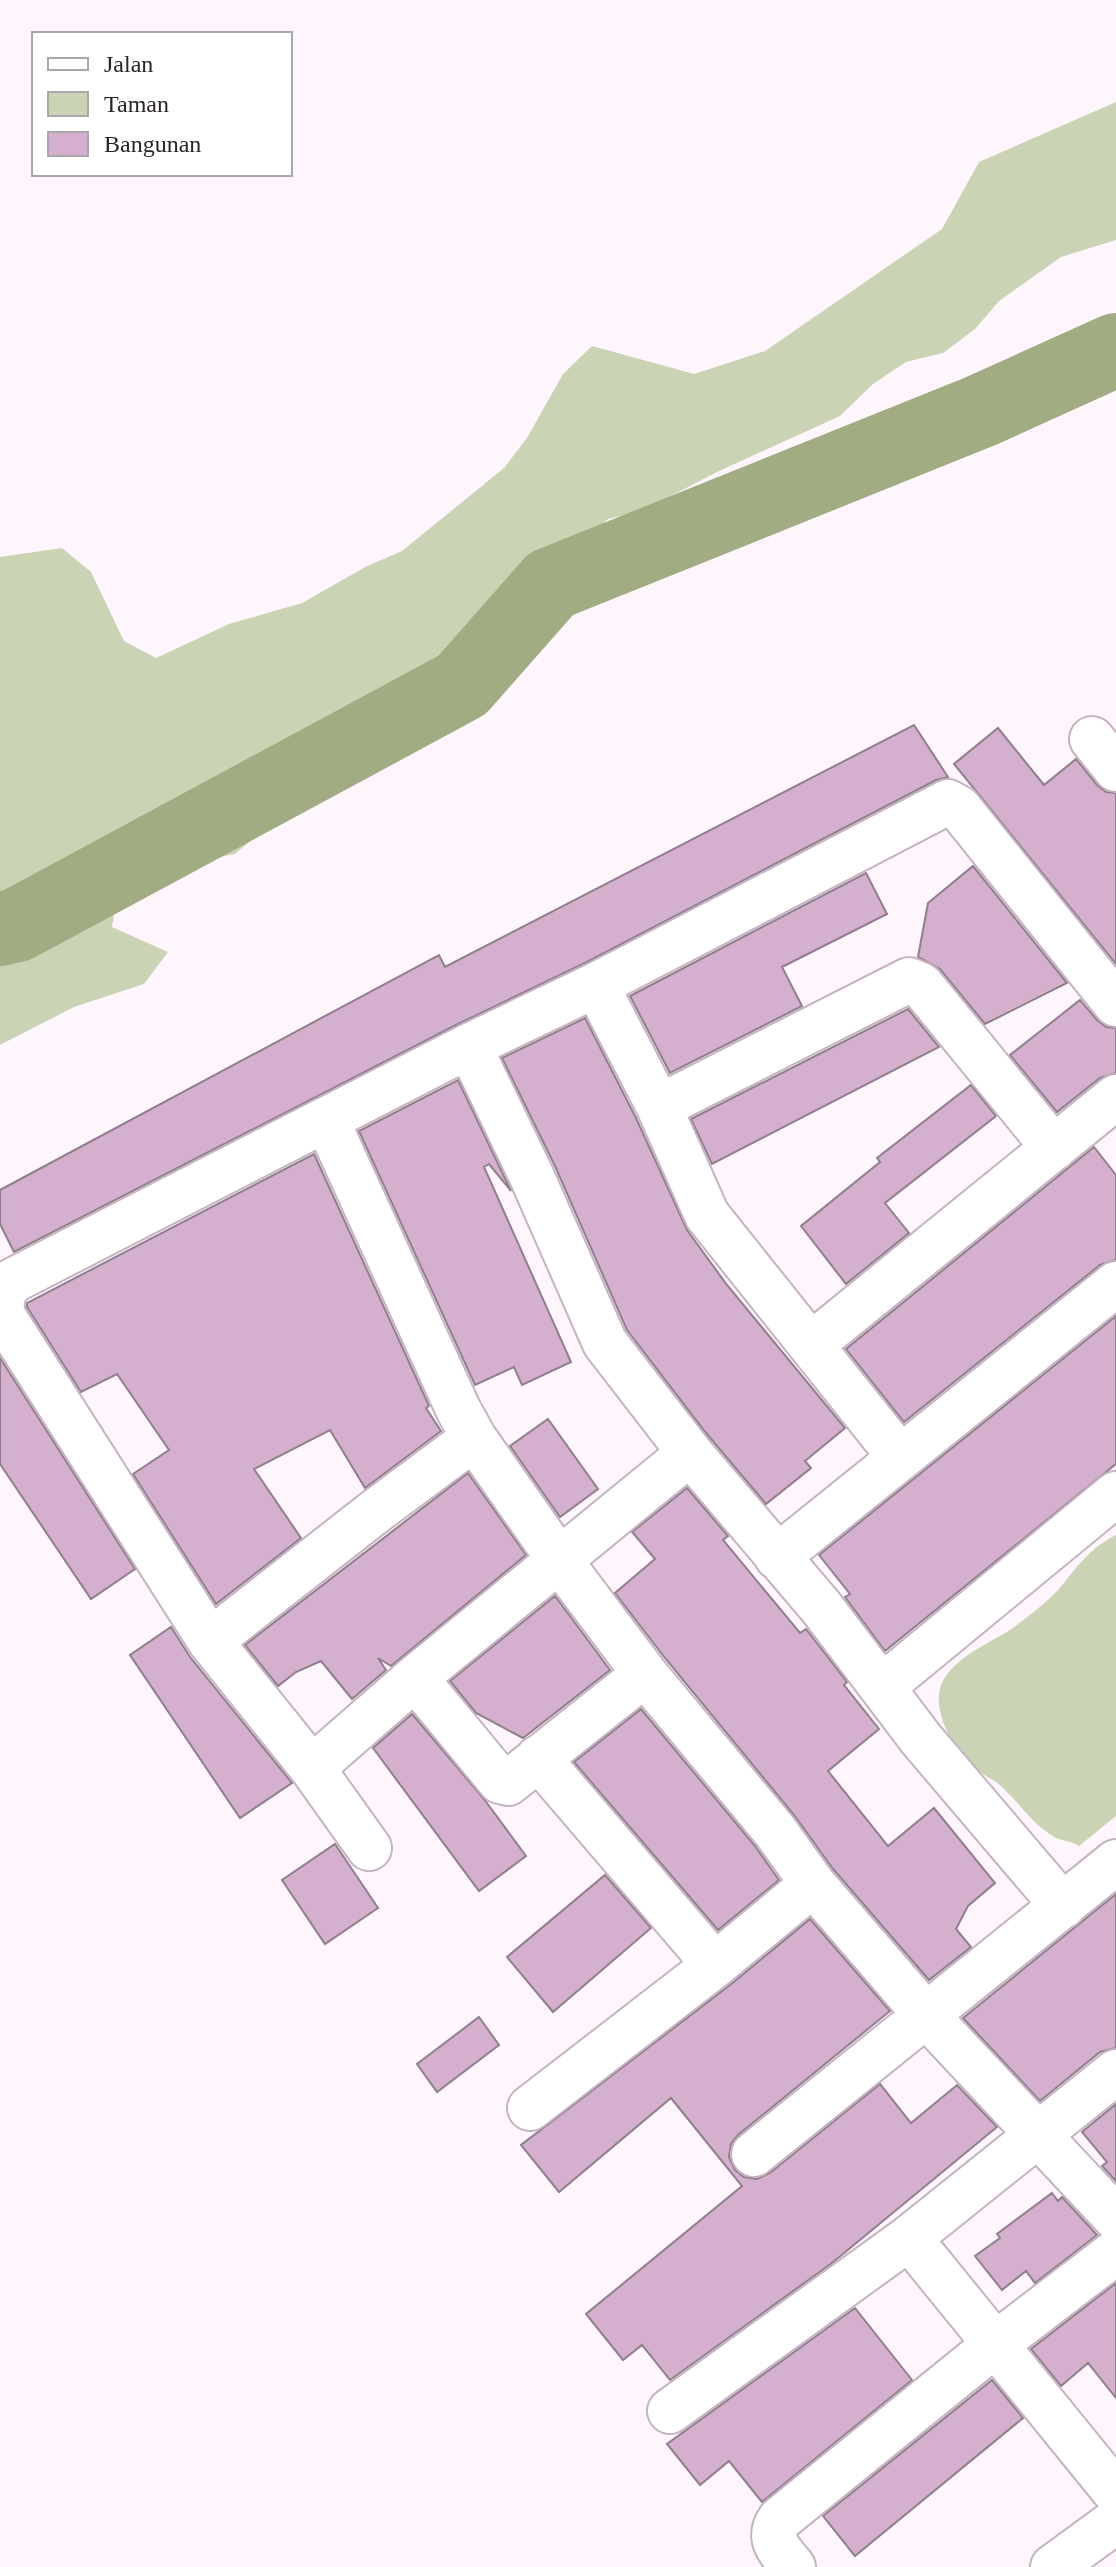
<svg xmlns="http://www.w3.org/2000/svg" width="1116" height="2567" viewBox="0 0 1116 2567" font-family="Georgia,serif">
  <rect width="100%" height="100%" fill="#fef6fc"/>
  <path fill="#cbd3b5" d="M1116 102V240L1061 257 999 301 975 329 943 353 906 362 873 384 840 416 717 472 644 510 608 519 488 632 425 676 390 689 299 761 263 830 235 854 197 861 118 890 112 927 168 952 144 984 74 1007 0 1045V557L62 548 91 572 124 641 156 658 229 624 302 603 367 566 402 551 504 468 527 438 563 374 592 346 694 374 765 351 942 229 979 162Z
    M1116 1535V1816L1079 1846C1070 1840 1059 1841 1051 1835 1031 1822 1020 1804 1003 1788 994 1779 982 1775 973 1767 952 1748 928 1706 944 1679 961 1651 998 1641 1022 1621 1035 1611 1048 1601 1059 1589 1076 1568 1091 1547 1116 1535Z"/>
  <g fill="none" stroke-linecap="round" stroke-linejoin="round">
    <path stroke="#a1ac83" stroke-width="74" d="M0 929 17 925 462 685 551 584 981 411 1116 350"/>
  </g>
  <path fill="#d4afce" stroke="#8f7f8c" stroke-width="2" d="M914 725 948 777 936 780 585 963 458 1024 14 1252 0 1224V1190L439 955 445 967Z
    M998 728 1044 785 1076 759 1097 785 1106 792 1116 793V964L954 764Z
    M973 866 1067 983 985 1024 940 969 918 957 928 903Z
    M866 873 887 914 782 967 802 1006 670 1073 630 996Z
    M1080 1000 1097 1020 1106 1027 1116 1028V1073L1100 1078 1057 1112 1010 1055Z
    M908 1009 939 1047 712 1164 691 1119Z
    M585 1018 636 1118 687 1230 727 1285 845 1428 805 1461 811 1468 766 1504 706 1433 627 1330 555 1166 502 1058Z
    M458 1080 511 1191 489 1164 484 1167 571 1362 522 1385 514 1367 475 1385 359 1131Z
    M971 1085 996 1116 885 1203 909 1233 846 1284 801 1226 880 1162 877 1158Z
    M1094 1147 1116 1175V1260L1100 1265 904 1422 846 1349Z
    M314 1154 429 1406 426 1408 441 1431 365 1488 330 1430 254 1469 301 1538 216 1604 133 1474 169 1450 117 1374 81 1392 27 1307V1303Z
    M1116 1316V1464L885 1651 845 1597 850 1594 819 1555Z
    M0 1358 135 1569 91 1599 0 1464Z
    M548 1419 598 1489 560 1517 510 1446Z
    M468 1473 526 1555 391 1666 378 1658 386 1670 352 1699 321 1661 296 1672 278 1686 245 1645Z
    M687 1488 728 1536 723 1540 800 1633 806 1629 847 1682 844 1685 879 1729 828 1771 888 1846 934 1808 995 1883 968 1906 956 1929 971 1947 929 1980 833 1869 794 1815 665 1658 615 1593 655 1559 632 1532Z
    M555 1596 610 1670 523 1738 476 1713 450 1681Z
    M171 1627 190 1657 292 1783 240 1818 130 1655Z
    M641 1709 755 1846 779 1880 718 1930 574 1762Z
    M412 1714 484 1799 526 1856 479 1891 373 1748Z
    M335 1844 378 1908 325 1944 282 1880Z
    M605 1875 651 1928 553 2012 507 1957Z
    M1116 1894V2048L1100 2052 1040 2101 963 2018Z
    M810 1919 890 2011 738 2135 731 2144 729 2157 735 2170 744 2177 757 2179 770 2173 880 2084 911 2123 957 2085 997 2127 832 2263 670 2380 642 2345 623 2360 586 2314 742 2186 671 2098 559 2192 521 2145 730 1985Z
    M479 2017 499 2045 437 2092 417 2064Z
    M1116 2104V2181L1102 2166 1107 2162 1082 2132Z
    M1052 2193 1058 2201 1062 2197 1097 2235 1035 2283 1026 2271 1002 2290 975 2256 1000 2238 997 2234Z
    M1116 2283V2398L1088 2363 1061 2386 1031 2349Z
    M855 2308 912 2380 762 2502 729 2461 700 2485 667 2444Z
    M992 2380 1023 2418 855 2556 823 2516Z"/>
  <g fill="none" stroke-linecap="round" stroke-linejoin="round">
    <g stroke="#c5b3c1" stroke-width="48">
      <path id="minor" d="M1092 739 1116 769
        M596 985 948 802 959 808 1116 1004
        M469 1046 532 1177 605 1343 690 1453 821 1607 921 1739 1063 1906
        M659 1107 909 980 921 985 1054 1148
        M327 1121 458 1409 474 1438 560 1561 645 1674 775 1831 813 1884 926 2015 1116 2218
        M812 1344 1116 1097
        M777 1557 1116 1284
        M210 1641 372 1514 474 1438
        M415 1678 690 1453
        M883 1686 1116 1494
        M538 1758 715 1965
        M312 1768 415 1678 500 1781 508 1783 645 1674
        M369 1848 312 1768 210 1641 3 1316C0 1301 2 1290 14 1280L469 1046 596 985 659 1107 707 1215 900 1457
        M530 2108 715 1965 813 1884
        M754 2154 1116 1862
        M909 2238 1116 2493
        M670 2411 909 2238 1116 2072
        M793 2567C780 2551 766 2539 780 2519L997 2343 1116 2252
        M1053 2567 1116 2521"/>
    </g>
    <use href="#minor" stroke="#fff" stroke-width="44"/>
  </g>
  <rect x="32" y="32" width="260" height="144" fill="#ffffff" stroke="#aaa7a9" stroke-width="2"/>
  <rect x="48" y="58" width="40" height="12" fill="#ffffff" stroke="#aaa7a9" stroke-width="2"/>
  <text x="104" y="72" font-size="24" fill="#2a2429">Jalan</text>
  <rect x="48" y="92" width="40" height="24" fill="#cbd3b5" stroke="#aaa7a9" stroke-width="2"/>
  <text x="104" y="112" font-size="24" fill="#2a2429">Taman</text>
  <rect x="48" y="132" width="40" height="24" fill="#d4afce" stroke="#aaa7a9" stroke-width="2"/>
  <text x="104" y="152" font-size="24" fill="#2a2429">Bangunan</text>
</svg>
